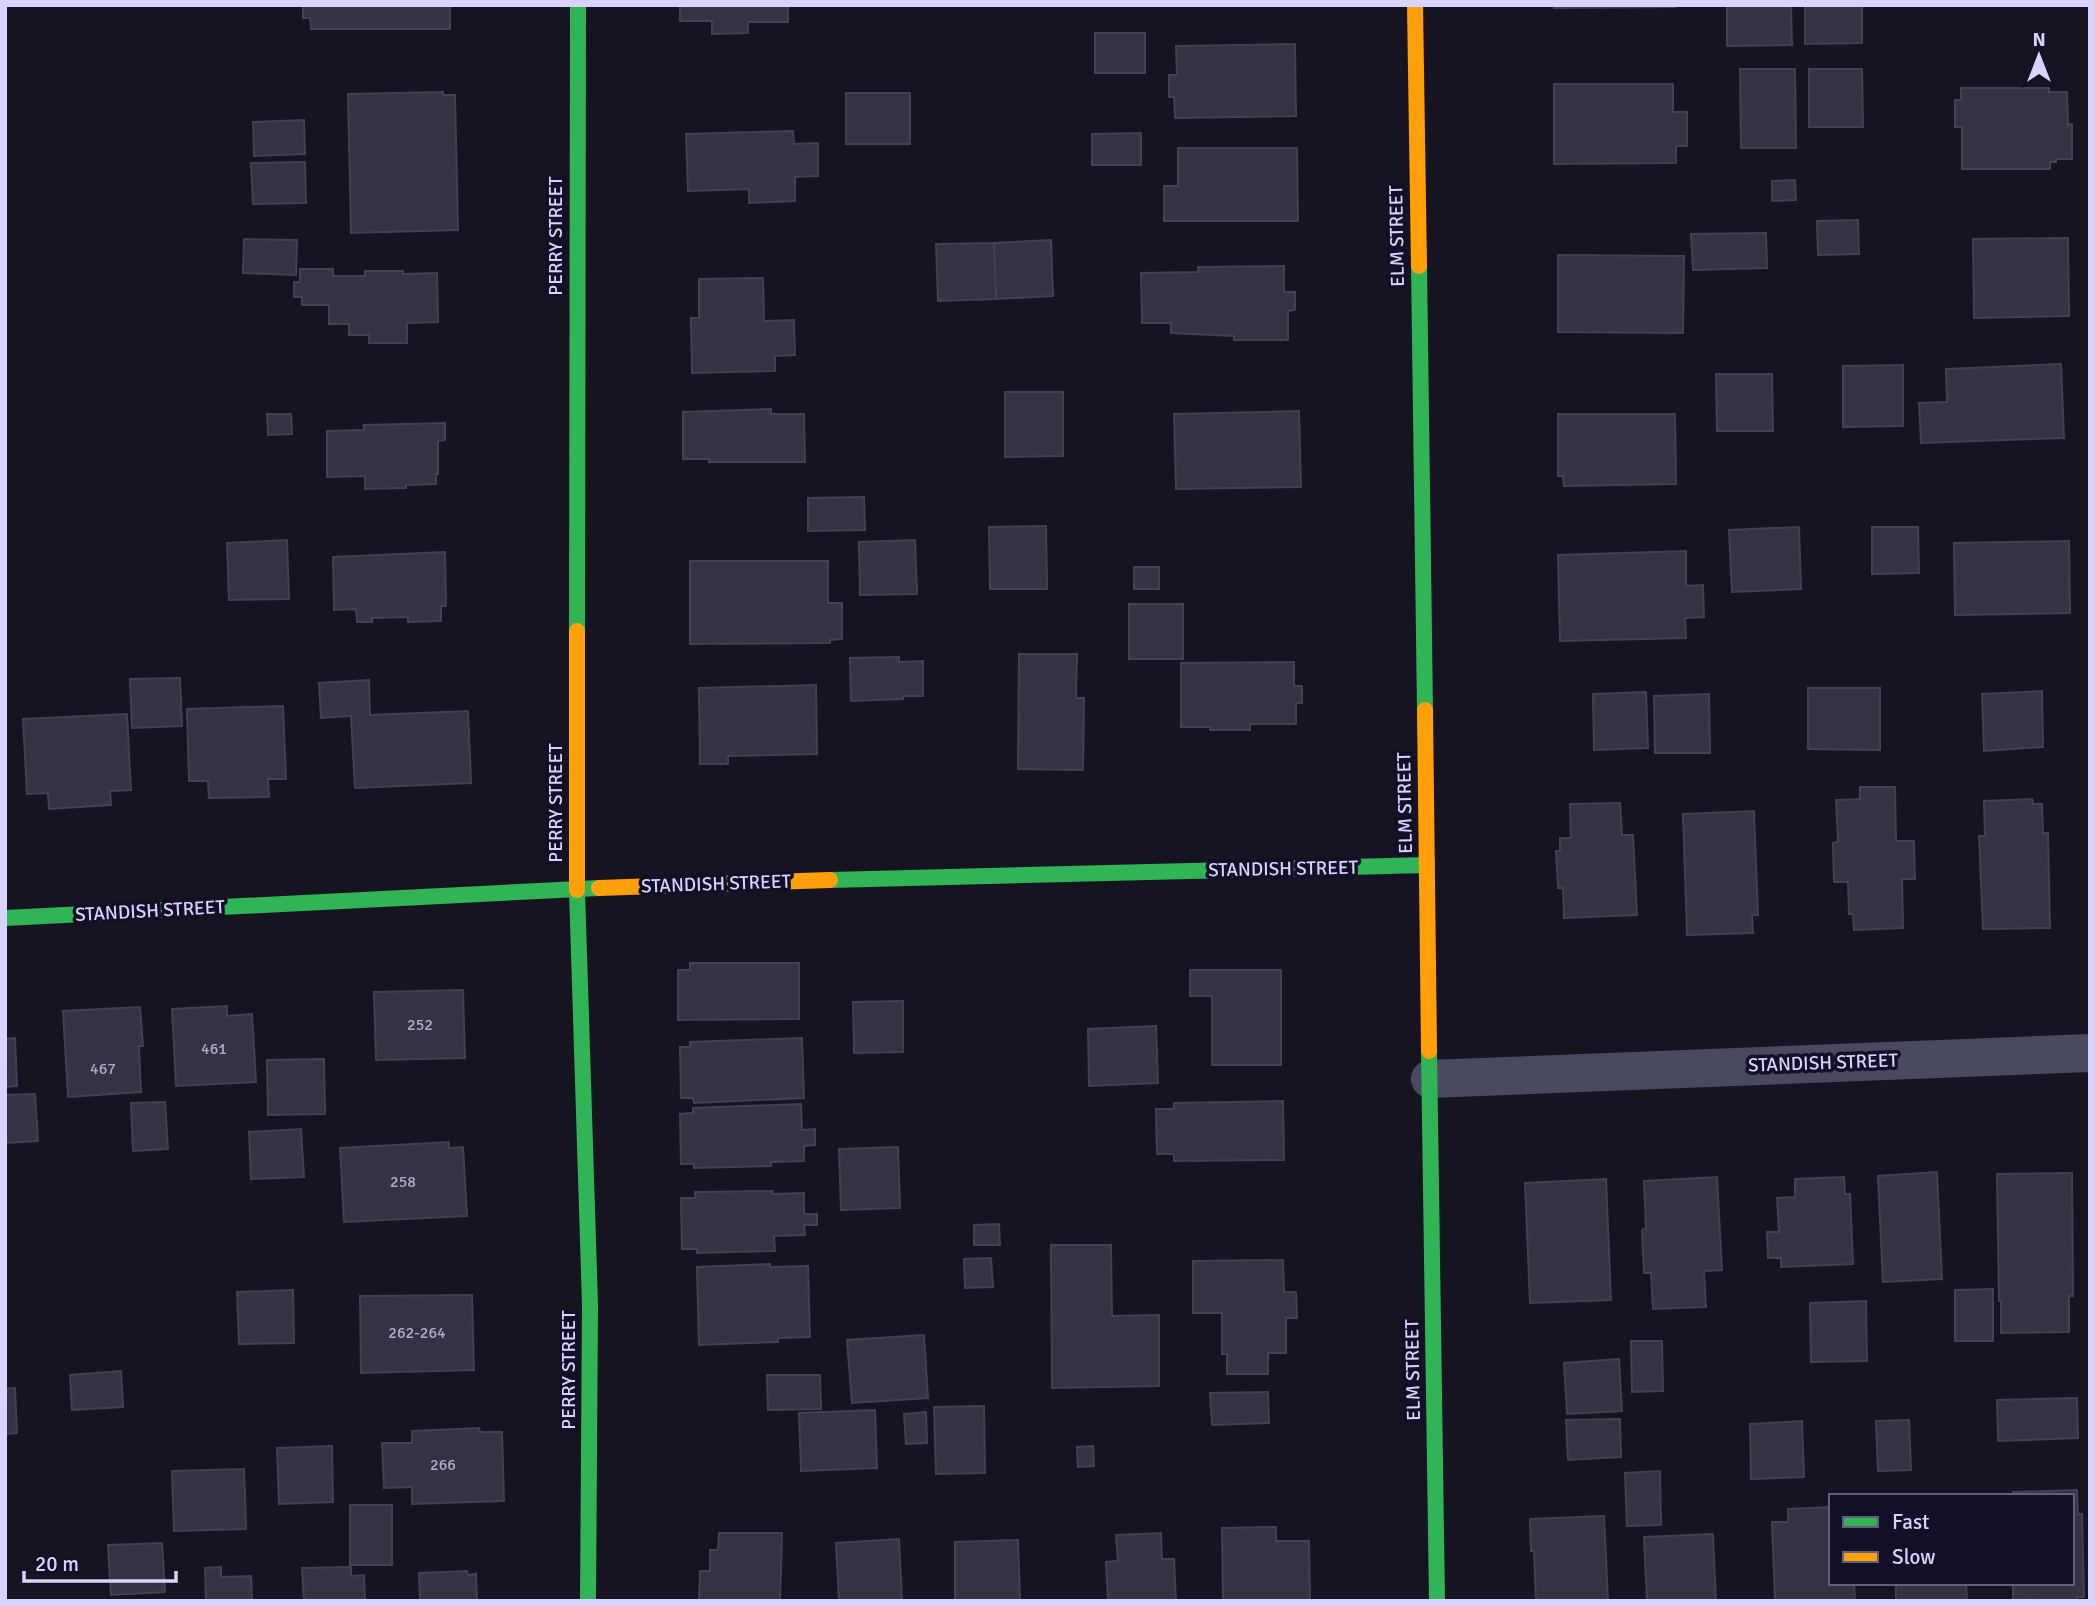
<svg xmlns="http://www.w3.org/2000/svg" width="2095" height="1606" viewBox="0 0 2095 1606" font-family="Signika,sans-serif">
  <rect width="100%" height="100%" fill="#161421"/>
  <path fill="#343243" stroke="#433f54" stroke-width="2" d="M303 5H450V29H311L310 18H303Z
    M680 5H788V22H748V33L712 34V21H680Z
    M1554 5H1675V7L1554 8Z
    M1727 5H1791L1792 45 1727 46Z
    M1805 5H1862V43L1805 44Z
    M1095 33H1145V73H1095Z
    M1295 44 1296 116 1175 118 1174 97H1169V75H1177L1176 46Z
    M1740 69H1795L1796 148H1741Z
    M1809 69H1862L1863 127H1809Z
    M1554 84H1673V112H1687V146H1676V163L1554 164Z
    M1961 88H2049V92H2067L2068 125 2072 124V159H2056V162H2050V169H1962V127H1955V100H1961Z
    M443 92V95H455L458 230 351 233 348 94Z
    M846 93H910V144H846Z
    M304 120 305 154 254 156 253 122Z
    M793 131 794 144 818 143V176L795 177V201L749 203V189L688 191 686 134Z
    M1141 133V165H1092V134Z
    M1178 148H1297L1298 221H1164V186H1178Z
    M305 162 306 203 253 204 251 163Z
    M1795 180 1796 200 1772 201V181Z
    M1858 220 1859 254 1818 255 1817 221Z
    M1766 233 1767 268 1693 270 1691 234Z
    M2068 238 2069 316 1974 318 1973 239Z
    M244 239 297 240 296 275 243 273Z
    M1051 240 1053 296 996 299 994 243Z
    M994 243 996 299 938 301 936 244Z
    M1558 255 1684 256 1683 333 1558 332Z
    M1284 266V292H1295V310L1288 311V340H1234V336L1171 333V323H1142L1141 273 1198 272V267Z
    M300 269H333V276H365V271H403V274L437 273 438 322 407 323V343H369V335H349V324H329V305H302V297H294V282H300Z
    M763 278 764 321 794 320 795 355 775 356V371L692 373 691 318H699V279Z
    M2061 364 2064 438 1921 443 1919 403 1947 402 1946 369Z
    M1903 365V426L1843 427V366Z
    M1716 374H1772L1773 431H1717Z
    M1005 392H1063V456L1005 457Z
    M771 409V414H804L805 462H709V459H683V412Z
    M1299 411 1301 487 1176 489 1174 414Z
    M267 414H291L292 434 268 435Z
    M1558 414H1675L1676 484 1564 486 1563 476H1558Z
    M445 423V440L438 441V474H436V484L406 485V488L365 489V476L327 477V431L364 430V425Z
    M864 497 865 530 808 531V498Z
    M1046 526 1047 589H990L989 527Z
    M1799 527 1801 589 1732 592 1729 530Z
    M1872 527H1918L1919 573 1872 574Z
    M287 540 289 599 229 600 227 543Z
    M915 540 917 594 860 595 859 542Z
    M2069 541 2070 613 1955 615 1954 543Z
    M1686 551V586L1703 585 1704 617 1685 618 1686 638 1560 641 1558 555Z
    M445 552 446 606H441V621L408 622V617L372 618V622H357L356 609 334 610 333 557Z
    M690 561H828V603H842V639L830 640V643L690 644Z
    M1134 567H1159V589H1134Z
    M1129 604H1183V659H1129Z
    M1019 654H1077L1076 698H1084L1083 770 1018 769Z
    M899 657V662L923 661V696H903V699L851 701 850 658Z
    M1294 662V686H1302V703H1296V724H1250V730H1210V727H1181V663Z
    M180 678 182 726 132 728 130 679Z
    M369 680 370 715 468 711 471 783 355 788 351 716 321 718 319 683Z
    M816 685 817 754 728 756V764H700L699 688Z
    M1808 688H1880V750L1808 749Z
    M2042 691 2043 747 1984 751 1982 694Z
    M1646 692 1648 748 1594 750 1593 694Z
    M1709 694 1710 753H1655L1654 696Z
    M283 706 286 779H268L269 797 209 798 208 781H189L187 709Z
    M127 714 131 790 110 791 111 805 49 809 48 793 27 794 23 719Z
    M1860 787H1895L1896 841H1914L1915 879H1902L1903 928 1854 930 1853 914H1849L1848 882H1834L1833 843 1838 842 1836 800 1860 799Z
    M2032 799 2033 804H2042L2043 833H2048L2050 928 1983 929 1979 836H1985L1984 801Z
    M1620 803 1622 835H1633L1637 915 1564 918 1563 888H1558L1556 851H1560V838H1571L1570 804Z
    M1754 811 1758 915H1752L1753 933 1687 935 1683 814Z
    M690 963H799V1019L678 1020V970H690Z
    M1190 970H1281V1065H1212V996H1190Z
    M463 990 465 1058 376 1060 374 992Z
    M903 1001V1052L854 1053 853 1002Z
    M227 1006V1016L252 1014 256 1082 176 1086 172 1009Z
    M140 1007 143 1046H139L141 1092 68 1097 63 1011Z
    M1156 1026 1158 1083 1089 1086 1088 1029Z
    M15 1038 17 1086 5 1087V1039Z
    M802 1038 804 1098 694 1103 693 1098H681L680 1047H690V1042Z
    M324 1059 325 1114 268 1115 267 1060Z
    M35 1094 38 1141 5 1143V1095Z
    M1283 1101 1284 1160 1174 1161V1154H1157L1156 1109H1174V1103Z
    M165 1102 168 1149 133 1151 131 1103Z
    M801 1104 802 1130 815 1129V1145L804 1146V1161L771 1162V1166L694 1168V1164H681L680 1114 693 1113V1108Z
    M301 1129 304 1177 251 1179 249 1132Z
    M449 1142V1148L463 1147 467 1216 344 1222 340 1148Z
    M898 1147 900 1208 841 1210 839 1149Z
    M1937 1172 1942 1279 1883 1282 1878 1176Z
    M2072 1173 2073 1296H2069V1332L2001 1333V1301H1999L1997 1174Z
    M1717 1177 1722 1270 1704 1271 1706 1307 1653 1309 1651 1273H1644L1642 1230 1646 1228 1644 1181Z
    M1844 1177 1845 1194H1850L1853 1264 1781 1267V1258H1768L1767 1232H1779L1777 1198 1795 1197V1179Z
    M1606 1179 1611 1300 1530 1303 1525 1183Z
    M773 1191 772 1194 804 1193V1214H817V1225H804L805 1235 774 1236 775 1251 697 1253V1249H682L681 1198H695V1192Z
    M999 1224 1000 1245H974V1225Z
    M1051 1245H1111L1112 1316 1159 1315V1386L1052 1388Z
    M991 1258 993 1287 965 1288 964 1259Z
    M1283 1260 1284 1292H1296L1297 1318H1286V1353H1268V1374H1227V1354H1222V1313H1193V1261Z
    M770 1264V1267L808 1266 810 1337 778 1338V1342L699 1345 697 1267Z
    M1993 1289V1341H1955V1290Z
    M293 1290 294 1343 239 1344 237 1292Z
    M472 1295 474 1370 361 1373 360 1296Z
    M1866 1301 1867 1361 1811 1362 1810 1303Z
    M924 1335 928 1398 852 1403 847 1340Z
    M1631 1341H1662L1663 1391 1632 1392Z
    M1619 1359 1622 1411 1567 1414 1564 1363Z
    M121 1371 123 1407 72 1410 70 1375Z
    M767 1375H820L821 1409 768 1410Z
    M15 1388 17 1433 5 1434V1389Z
    M1268 1392 1269 1423 1212 1425 1210 1393Z
    M2077 1398 2078 1438 1998 1441 1997 1400Z
    M984 1406 985 1473 936 1474 934 1407Z
    M875 1410 877 1468 801 1471 799 1413Z
    M926 1412 927 1443 906 1444 904 1414Z
    M1620 1419 1621 1457 1568 1460 1566 1420Z
    M1909 1420 1911 1470 1878 1471 1876 1421Z
    M1802 1421 1804 1477 1751 1479 1750 1424Z
    M479 1428 480 1432H502L504 1501 412 1504V1487L384 1488 382 1443H412V1431Z
    M332 1446 333 1502 279 1504 277 1448Z
    M1093 1446 1094 1466 1078 1467 1077 1447Z
    M244 1469 246 1529 174 1531 172 1471Z
    M1660 1471 1661 1525 1627 1526 1625 1473Z
    M2077 1490 2078 1514H2082L2084 1597H2077V1601L2013 1599V1583H2072V1496H2013V1492Z
    M350 1505H392V1565H350Z
    M1831 1507V1583H1854L1855 1601H1775L1772 1522H1788V1509Z
    M1604 1516 1608 1601H1536L1534 1551H1531L1530 1519Z
    M1276 1527V1541H1309L1310 1601H1223L1222 1528Z
    M719 1533H782L780 1601H699L700 1571H710V1550H718Z
    M1161 1533 1162 1559H1174L1176 1601H1108L1106 1562 1118 1561 1116 1535Z
    M1713 1534 1716 1601H1647L1644 1537Z
    M899 1539 902 1601H839L836 1543Z
    M1018 1540 1020 1601H955V1542Z
    M162 1543 165 1592 111 1595 108 1545Z
    M221 1567V1577L251 1576 252 1601H206L205 1568Z
    M351 1567V1576L364 1575 365 1601H304L302 1568Z
    M467 1571 468 1575 476 1574 477 1601H420L419 1573Z
    M1896 1583H1966L1967 1601H1896Z"/>
  <g fill="none" stroke-linecap="round" stroke-linejoin="round">
    <path stroke="#4a4962" stroke-width="38" d="M1430 1079 2090 1053"/>
    <path stroke="#30b455" stroke-width="16" d="M1419 266 1425 710
      M577 631 578 5
      M830 880 1427 865
      M577 890 590 1305 588 1601
      M5 918 599 888
      M1429 1051 1437 1601"/>
    <path stroke="#ff9f0a" stroke-width="16" d="M1415 5 1419 266
      M1425 710 1429 1051
      M599 888 830 880
      M577 890V631"/>
  </g>
  <g text-anchor="middle" dominant-baseline="central" stroke-width="7" stroke-linejoin="round" paint-order="stroke">
    <g font-size="16" fill="#b0acd0">
      <text x="420" y="1025">252</text>
      <text x="214" y="1049">461</text>
      <text x="103" y="1069">467</text>
      <text x="403" y="1182">258</text>
      <text x="417" y="1333">262-264</text>
      <text x="443" y="1465">266</text>
    </g>
    <g font-size="19" fill="#d9d4ff" stroke="#130f26">
      <text transform="translate(556 236) rotate(-90)">PERRY STREET</text>
      <text transform="translate(1397 236) rotate(-91)">ELM STREET</text>
      <text transform="translate(556 803) rotate(-90)">PERRY STREET</text>
      <text transform="translate(1405 803) rotate(-91)">ELM STREET</text>
      <text transform="translate(1283 869) rotate(-1)">STANDISH STREET</text>
      <text transform="translate(716 884) rotate(-2)">STANDISH STREET</text>
      <text transform="translate(150 911) rotate(-3)">STANDISH STREET</text>
      <text transform="translate(1823 1063) rotate(-2)">STANDISH STREET</text>
      <text transform="translate(569 1370) rotate(-90)">PERRY STREET</text>
      <text transform="translate(1413 1370) rotate(-91)">ELM STREET</text>
    </g>
  </g>
  <rect width="2095" height="1606" fill="none" stroke="#d9d4ff" stroke-width="14"/>
  <rect x="1829" y="1494" width="245" height="91" fill="#130f26" stroke="#625e7d" stroke-width="2"/>
  <rect x="1843" y="1517" width="35" height="10" fill="#30b455" stroke="#625e7d" stroke-width="2"/>
  <text x="1892" y="1529" font-size="21" fill="#d9d4ff">Fast</text>
  <rect x="1843" y="1552" width="35" height="10" fill="#ff9f0a" stroke="#625e7d" stroke-width="2"/>
  <text x="1892" y="1564" font-size="21" fill="#d9d4ff">Slow</text>
  <g transform="translate(2039 56)" stroke="#130f26" stroke-width="5" paint-order="stroke">
  <path d="M0-5L12 26L0 18L-12 26Z" fill="#d9d4ff"/>
  <text y="-10" font-size="19" font-weight="bold" text-anchor="middle" fill="#d9d4ff">N</text>
  </g>
  <path d="M24 1571v10h152v-10" fill="none" stroke="#d9d4ff" stroke-width="3.5"/>
  <text x="35" y="1571" font-size="21" fill="#d9d4ff" stroke="#130f26" stroke-width="5" paint-order="stroke">20 m</text>
</svg>
